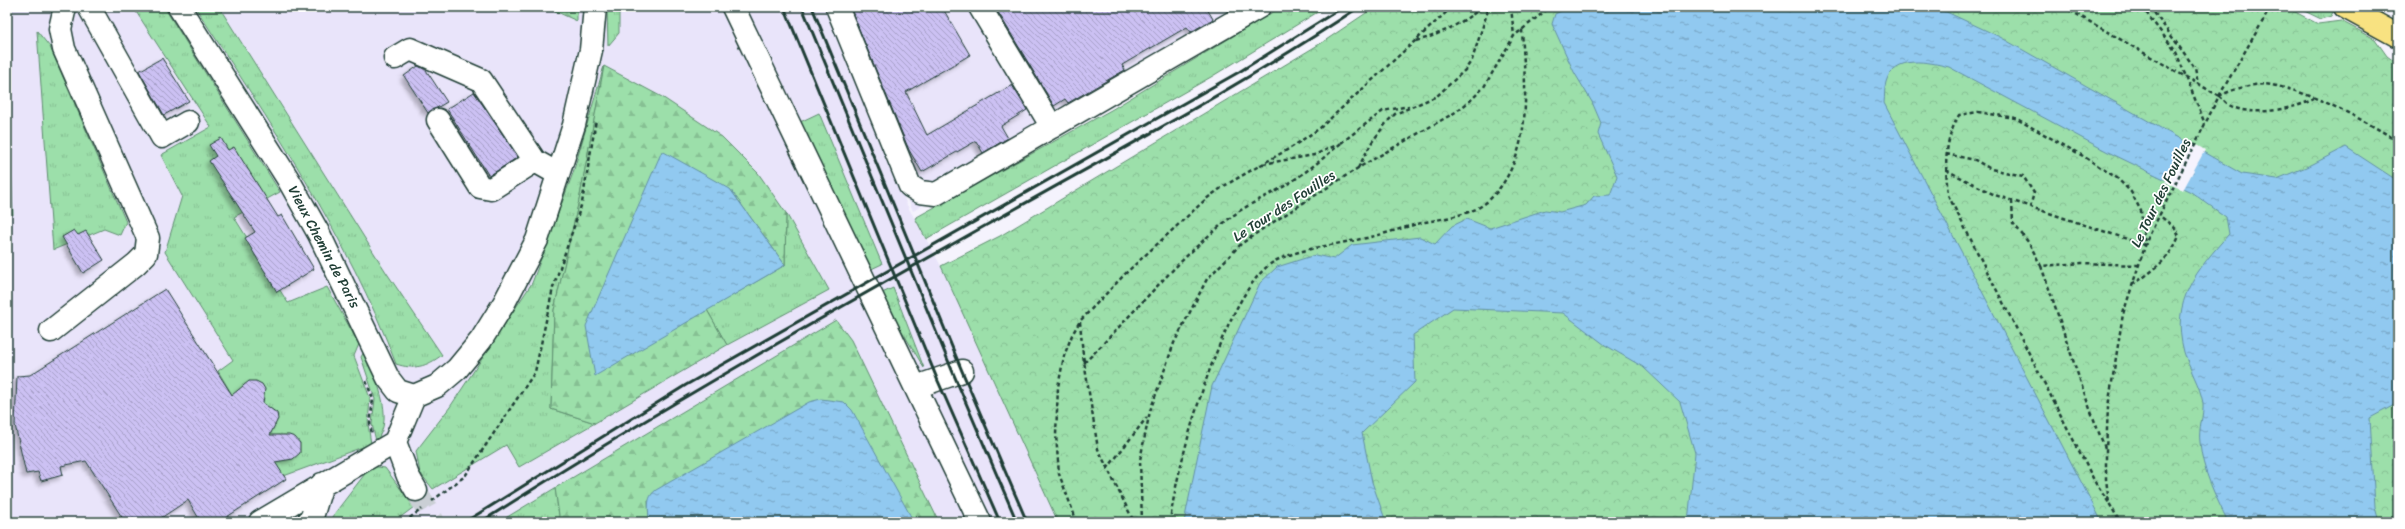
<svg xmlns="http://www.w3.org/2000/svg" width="2405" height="529" viewBox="0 0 2405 529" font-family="Sriracha,sans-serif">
  <defs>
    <pattern id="grass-tufts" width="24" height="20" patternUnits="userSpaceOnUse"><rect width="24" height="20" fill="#9cdfaa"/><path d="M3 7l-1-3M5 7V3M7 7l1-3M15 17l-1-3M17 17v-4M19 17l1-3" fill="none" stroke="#86c093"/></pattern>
    <pattern id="forest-firs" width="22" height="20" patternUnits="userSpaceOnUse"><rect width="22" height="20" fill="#9cdfaa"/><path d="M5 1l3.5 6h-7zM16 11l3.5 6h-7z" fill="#86c093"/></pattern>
    <pattern id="park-crowns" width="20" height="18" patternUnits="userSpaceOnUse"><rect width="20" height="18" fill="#9cdfaa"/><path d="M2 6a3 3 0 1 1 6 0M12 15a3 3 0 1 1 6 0" fill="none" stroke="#86c093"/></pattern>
    <pattern id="water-ripples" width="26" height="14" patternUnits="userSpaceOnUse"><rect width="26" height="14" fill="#91c9f0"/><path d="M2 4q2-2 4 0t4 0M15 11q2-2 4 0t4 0" fill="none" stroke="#76a4c3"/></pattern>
    <pattern id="building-back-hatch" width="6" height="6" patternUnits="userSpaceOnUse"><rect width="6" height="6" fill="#ccc1f3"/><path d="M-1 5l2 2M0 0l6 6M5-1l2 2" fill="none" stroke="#a59ec6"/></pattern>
    <filter id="shadow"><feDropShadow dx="-3.5" dy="3.5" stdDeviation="2" flood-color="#0004"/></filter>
  </defs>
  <rect width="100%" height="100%" fill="#f5f3fd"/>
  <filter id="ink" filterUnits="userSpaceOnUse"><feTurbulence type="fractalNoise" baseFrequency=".025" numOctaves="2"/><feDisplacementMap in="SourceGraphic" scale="8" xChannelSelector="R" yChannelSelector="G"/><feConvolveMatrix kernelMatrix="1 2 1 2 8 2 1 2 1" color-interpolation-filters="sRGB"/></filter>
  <g filter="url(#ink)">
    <path fill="#e9e4fa" d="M7 7H824L907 205 941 266 1058 522H7Z
      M828 7H1269L913 211Z"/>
    <path fill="url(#grass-tufts)" stroke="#5e8e6f" d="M133 7H164L280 192 234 217 288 303 327 287 359 344 354 356 370 398 368 424 371 444 281 477 218 371 233 360 165 252 182 196 161 155 211 127Z
      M195 7H219L386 272 442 355C426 367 414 370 396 364 348 236 269 121 195 7Z
      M607 7H619V33L608 46Z
      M1281 7H1326L1211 77 926 239 915 218 1111 110Z
      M2296 7C2306 7 2326 8 2333 12L2331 16 2321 19Z
      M37 31 50 47 126 222 120 235 104 229 53 250Z
      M7 63 13 215 7 211Z
      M604 66 580 196 554 310 551 409 595 423 519 467 506 445 433 489 420 473 416 451 450 407 532 283 573 173Z
      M819 113 882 264 867 271 798 123Z
      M786 213 829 290 727 345 707 310 785 265Z
      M893 288 924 368 880 294Z
      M365 350C374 375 396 418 376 441L372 424 375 399 361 357Z
      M371 466 385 468 414 507 394 522H328Z
      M555 488 560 522H499Z"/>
    <path fill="url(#forest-firs)" stroke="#5e8e6f" d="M546 7H577V21Z
      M604 66 662 97 722 137 758 173 786 213 785 265 730 189 595 375 707 310 727 345 595 423 551 409 554 310 580 196Z
      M836 320 851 340 939 522H913L648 501 649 522H560L555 488Z"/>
    <path fill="url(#park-crowns)" stroke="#5e8e6f" d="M1375 7H2286L2318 24 2341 21 2375 39 2387 56 2398 64V522H1058L941 266 1000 236 1323 42Z"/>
    <path fill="url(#water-ripples)" stroke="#6391a5" d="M1569 7H1936L2000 37 2242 174 2277 179 2311 165 2346 147 2398 181V403L2370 418 2375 507 2379 522H2228C2216 497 2202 470 2200 442 2198 429 2204 416 2203 403 2200 385 2189 369 2184 352 2170 300 2197 270 2229 234L2226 217 2191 192 2108 152 1949 67C1929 62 1894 54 1886 82 1884 88 1885 96 1884 103L2102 522H1688L1695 453 1680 402 1643 367 1605 345 1563 313 1453 308 1413 335 1415 382 1362 433 1372 482 1386 522H1184L1212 386 1260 283 1277 267 1315 255 1334 259 1352 245 1420 237 1435 244 1452 226 1467 219 1490 228 1545 210 1560 212 1586 205 1594 196 1610 195 1617 176 1598 134 1601 123 1592 102 1574 72 1552 24 1555 14Z
      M662 151 730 189 785 265 595 376 586 326Z
      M821 399 844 402 852 410 914 522H649C649 509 645 498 656 490L809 402Z"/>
    <path fill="#f5f3fd" d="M2188 140 2205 150 2183 190 2165 182Z"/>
    <path fill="url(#building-back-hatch)" stroke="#1f3d34" filter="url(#shadow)" d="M850 7H942L970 55 906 92 927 135 1012 85 1027 110 1001 126 1008 138 983 153 976 141 922 172 909 150Z
      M995 7H1206L1213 19 1191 32 1187 27 1122 65 1125 70 1068 103 1065 99 1054 106Z
      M162 58 189 101 164 115 139 71Z
      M418 66 426 70 447 102 428 113 404 76Z
      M474 92 518 157 489 176 447 109Z
      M221 138 228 150 234 147 278 217 282 215 314 269 277 292 245 238 255 232 209 161 216 156 209 145Z
      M74 230 78 235 86 231 104 260 83 273 62 237Z
      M165 289 232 395 249 381H256L262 384 265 389 263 403 277 413 278 419 270 435H289L295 437 300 443V453L293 459 275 462 286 479 219 522H201L188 500 155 522H125L86 461 61 466 63 475 41 481 38 472 26 474 15 425 17 376 30 375Z"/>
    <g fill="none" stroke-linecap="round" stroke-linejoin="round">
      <path stroke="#cacfd5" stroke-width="22" stroke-dasharray="22 11" stroke-linecap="butt" d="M416 490 434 522"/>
      <g stroke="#1f3d34" stroke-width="25">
        <path id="minor" d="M89 7 162 137 188 122
          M179 7 288 179 319 234 388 378 398 391 414 396 395 442 408 476 416 490
          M733 7 980 522
          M837 7 910 186 920 192 936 194 1259 7
          M980 7 1052 127
          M395 58 410 49 481 80 535 161 558 174
          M438 120 480 187 491 189 535 161
          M51 331 136 264 146 254 148 238 64 49 60 29 65 7
          M916 387 962 371
          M414 396 437 386 457 369 481 340 504 303 537 240 574 125 591 50 595 7
          M260 522 395 442
          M308 522 312 517 322 484"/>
      </g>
      <g stroke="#1f3d34" stroke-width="25">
        <path id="major" d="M2345 7 2398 36"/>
      </g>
      <path stroke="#1f3d34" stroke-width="2.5" stroke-dasharray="4 3" stroke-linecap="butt" d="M1511 7 1514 36
        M2064 7 2219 96 2147 240 2123 314 2108 407 2106 451V479L2109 503 2120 522
        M2142 7 2176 52 2205 124
        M2150 7 2195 68 2198 84
        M1416 41C1443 34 1461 23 1483 7
        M2219 96C2234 89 2255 82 2272 85 2314 93 2362 119 2398 141
        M2219 96 2271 7
        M2219 96C2223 99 2227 104 2231 106 2251 117 2295 109 2314 99
        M1341 143 1383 111 1409 106
        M1946 154 1975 160 1991 169 2023 176 2034 193 2030 207
        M1263 164 1314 155 1337 145
        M1358 168 1372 142 1387 122 1395 114 1437 96 1465 70 1472 60 1489 7
        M1946 170 1995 195 2145 245 2141 211 2131 192 2117 178 2083 156 2015 118 1978 112 1959 115C1944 142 1945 164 1948 195L2096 484 2109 503
        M2012 201 2013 223 2029 243 2041 266 2082 263 2138 265
        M2041 266C2063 327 2081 389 2105 448
        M2132 285C2152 272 2170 259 2179 236L2176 229 2159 215
        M1080 322 1083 355 1098 449 1134 522
        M1084 363C1133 315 1176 260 1230 218 1246 205 1266 197 1283 187 1304 174 1323 159 1341 143
        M366 381 373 399 370 423 372 435
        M1107 469 1147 417
        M432 501 465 476 535 372 553 288 582 203 596 120
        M404 522 422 509
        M1077 522 1059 474 1056 435 1058 387 1064 356 1072 335 1080 321 1126 273 1206 199 1224 186 1292 147 1320 128 1452 7
        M1142 522 1140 460 1150 411 1174 343 1207 279 1241 244 1261 230 1358 168 1454 113 1470 101 1484 87 1514 36 1550 7
        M1170 522C1176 466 1225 285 1277 260 1303 248 1334 245 1361 239 1383 235 1404 227 1425 222 1442 219 1460 216 1476 209 1489 203 1500 189 1507 177 1533 130 1524 79 1522 28"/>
      <use href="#minor" stroke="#fff" stroke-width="22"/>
      <use href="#major" stroke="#f8e281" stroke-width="22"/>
      <path stroke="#1f3d34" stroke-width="3" d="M784 7 938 381 1000 522
        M802 7 954 375 1017 522
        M812 7 962 371 1027 522
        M465 522 686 385 1239 72 1343 7
        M481 522C655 411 835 310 1015 209 1131 144 1249 81 1359 7"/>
    </g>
  </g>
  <g text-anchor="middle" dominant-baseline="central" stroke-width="3.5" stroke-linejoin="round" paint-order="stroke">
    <g font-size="14" fill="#1f3d34" stroke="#fff">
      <text transform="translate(2161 193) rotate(-64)">Le Tour des Fouilles</text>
      <text transform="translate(1284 206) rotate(-33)">Le Tour des Fouilles</text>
      <text transform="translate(324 247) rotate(62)">Vieux Chemin de Paris</text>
    </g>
  </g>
  <rect width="2405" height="529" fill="none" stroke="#fff" stroke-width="24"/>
  <rect x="12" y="12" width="2381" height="505" fill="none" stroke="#1f3d34" stroke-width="1.5" filter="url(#ink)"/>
</svg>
